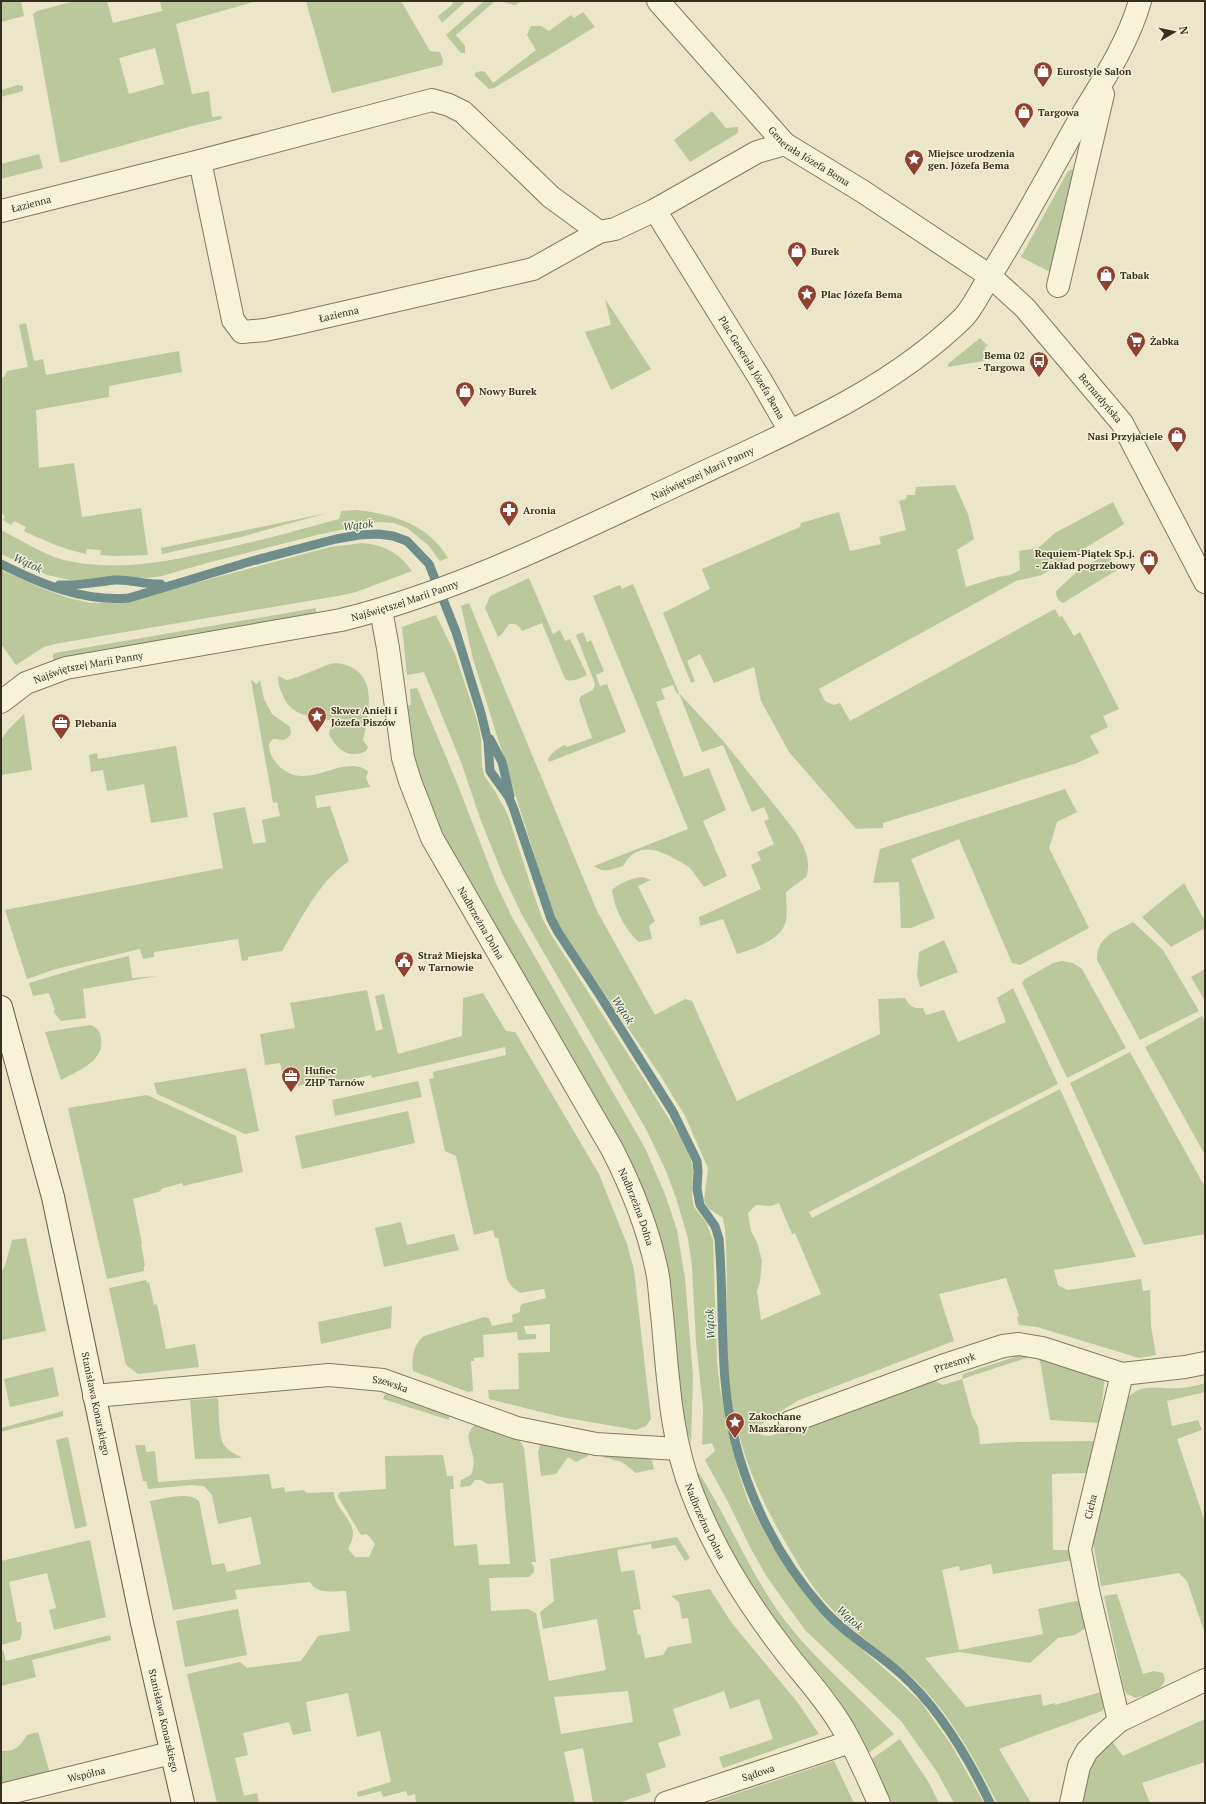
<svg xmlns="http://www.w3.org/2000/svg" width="1206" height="1804" viewBox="0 0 1206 1804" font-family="'PT Serif',serif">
  <rect width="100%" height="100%" fill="#ebe6c7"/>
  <path fill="#bbc89b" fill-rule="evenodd" d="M1 1H21L24 16 1 22Z
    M75 1H107L113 23 162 11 160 1H257L176 24 192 94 209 91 212 117 221 116 222 119 192 126 60 163 33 14 37 11ZM155 48 164 84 129 94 119 58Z
    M306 1H401L430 51 440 52 443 60 442 65 332 93Z
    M452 1H466L442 23 438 16 453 4Z
    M484 1H495L456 35 465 46V53H461L446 35Z
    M499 1H523L515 5Z
    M583 12 595 27 494 88 489 89 475 76V73L481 71 485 72 493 83 536 50 527 35 531 26H541L549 31 571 15 574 18Z
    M18 85 23 86V91L1 97V90Z
    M712 111 726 128 738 127V133L690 162 674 140Z
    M39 154 43 168 1 179V164Z
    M1072 169 1075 171 1052 273 1021 257 1068 171Z
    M605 299 651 369 611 390 585 332 611 325Z
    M26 323 34 361 43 359 46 375 179 351 182 372 109 386V397L36 410 39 468 74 463 82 517 141 508 148 555 117 556 100 555 101 550 87 549 86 554C64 549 44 541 24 531L26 527 14 521 11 525 3 520 5 516 1 513V378L4 377 7 371 28 367 19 325Z
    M980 338 988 346 985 347 987 359 984 361 948 367V364Z
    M955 485 968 514 974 539 957 550 966 587 998 577 1010 575 1020 570 1019 551 1038 548 1055 533 1113 502 1124 524 1042 575 1016 581 819 689 825 701 834 705 840 703 850 721 1055 609 1059 617 1062 616 1074 636 1080 632 1119 709 1103 716 1108 727 1090 736 1099 753 1077 763 883 823V828L856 829 789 752 761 701 754 667 714 683 700 654 687 661 695 681 691 683 663 613 710 589 702 569 800 527 801 523 839 512 850 551 881 544 879 537 906 530 899 501 906 499 907 495H915L916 487Z
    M356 510C393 514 428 524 448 558L440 561 428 545 407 528 394 523 378 522 317 535 207 563 162 576 147 578 125 577 99 580H70L47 575 1 554V530C21 540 42 554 64 560 116 572 167 562 218 550 259 541 299 530 339 519L341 511Z
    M327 513 241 537 162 554 161 548Z
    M362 543C385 545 399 553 412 571L356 592 343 595 55 644 44 647 16 665 1 644V570L46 590 69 598 90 603H114L146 596 330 547Z
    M1108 553 1117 570 1063 603C1058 600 1056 598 1056 591L1080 569Z
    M529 578 553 634 560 630 565 641 570 639 587 675C581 678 572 683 565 679L542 623 522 631C519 625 515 623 509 624L502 634 498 637 485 608 490 596Z
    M633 584 679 693 725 743 791 826C801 840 813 859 806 877L786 892C786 901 788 918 785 924 779 941 752 949 737 954L723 919 700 926 699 917 761 889 751 865 761 860 757 852 774 844 764 821 769 819 764 807 752 812 723 745 702 752 679 693 677 694 673 685 661 689 665 699 656 702 684 777 709 768 726 810 703 821 727 876 704 887C699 881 695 874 691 869 687 865 682 863 677 860 658 849 637 841 623 866 612 869 603 874 594 866L688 829 593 596 620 585 622 589Z
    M469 603 597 911 655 1015 685 999 692 1001 737 1101 880 1034 878 999 905 998C909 1006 913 1009 923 1008L926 1015 944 1010 958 1042 1006 1022 997 998 1013 988 1058 1084 809 1212 812 1218 1060 1089 1136 1257 1054 1270 1058 1285 1067 1290 1075 1289 1141 1279 1143 1291 1150 1290 1151 1326 1156 1355 1139 1358 1037 1327 1019 1325 1017 1317 1019 1316 1006 1278 939 1294 954 1341 797 1401 758 1426 761 1435 770 1436 935 1381 943 1385 962 1379 963 1374 1026 1353 1105 1378 1099 1423 1050 1420 1040 1361 1033 1356 962 1379 972 1415 978 1427 980 1444 1015 1442 1095 1441 1088 1470 1086 1473 1052 1474 1053 1550H1072L1073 1560 993 1574 991 1564 960 1571 959 1566 942 1570 959 1650 1043 1634 1038 1609 1081 1600 1087 1627 1075 1635 1058 1638 1030 1663 959 1652 925 1658 966 1707 1041 1694 1043 1706 1055 1703V1705L1101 1692 1104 1708 1102 1711 999 1749 1031 1803H997C975 1760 951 1715 916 1681 887 1654 854 1634 828 1605 813 1588 801 1569 790 1550 757 1495 734 1440 729 1376 724 1327 729 1278 725 1229L723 1218 708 1208 704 1201 708 1168 685 1116 660 1075 560 928 549 902 473 659 461 606ZM779 1203 792 1234 795 1233 821 1294 761 1320 757 1291 760 1281 762 1261 757 1242 751 1231 748 1213 756 1205 771 1206Z
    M316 608V613L53 660V654L60 652Z
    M436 615 455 654 477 720 481 738 482 765 484 775 496 793 508 815 532 889 542 918 552 936 644 1079 679 1135 691 1160 693 1168 692 1196 694 1207 706 1222 713 1240 717 1361 720 1389 738 1471 748 1501 772 1546 803 1592 826 1618 896 1679 921 1702 952 1746 984 1803H954L937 1772 901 1721 805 1630 787 1605 767 1577 751 1549 728 1502 705 1460 715 1451 712 1443 702 1445 703 1407 696 1343 692 1267 688 1238 676 1198 666 1171 647 1131 522 915 502 873 481 821 461 762 424 672 407 675 402 627Z
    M583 632 587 642 591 640 604 671 596 675 600 686 607 684 626 732 549 762 548 759C552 752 558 748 565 745L567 747 592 738 579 700 581 696 593 690 595 684 576 635Z
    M336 663C379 668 370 708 363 740L368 747 366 751C349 760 336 749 329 734L331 724 330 720C307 715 290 717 281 691 279 686 277 681 279 676L286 680 292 679 330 664Z
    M251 680 257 684 260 680 264 699 272 714 290 727 291 733C286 743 281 739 273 739L269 744C269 752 272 758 277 764 307 796 340 752 368 771L366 778 370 787 315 796 317 808 330 806 349 861C318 882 301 920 282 951L248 957V960L242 961 238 939 154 952V957L143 959 140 949 56 969 27 979 5 910 223 868 213 813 245 807 253 844 266 842 262 820 280 816 277 802 273 803Z
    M417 688 457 783 497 886 512 917 645 1148 665 1194 677 1230 685 1278 693 1376 691 1444 689 1436H684L664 1260 451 856 414 770 403 706 411 705 410 689Z
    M24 714 32 770 1 775V740L8 730Z
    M176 746 188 817 151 823 144 784 107 791 103 770 91 772 89 755 97 753 98 759Z
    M1065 789 1077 812 1057 822 1049 848 1089 928 1020 965 1012 963 959 839 911 859 935 918 911 928H901L899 882 873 883 880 849Z
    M643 877 651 880 638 886 655 921 649 926 652 939 639 942C625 930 614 908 612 890 621 882 632 878 643 877Z
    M1184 883 1205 921V928L1171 947 1142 917Z
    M1133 922 1163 950 1199 1011 1140 1040 1097 960C1097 936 1115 932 1133 922Z
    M944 940 958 972 920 987 917 975 919 952Z
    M129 956 132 978 157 976 83 989 86 1018 61 1021 53 1011 55 1010 49 993 33 996 29 983 86 966Z
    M1062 961 1073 963 1082 969 1126 1048 1067 1078 1022 983 1025 979 1053 963Z
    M1205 969V1001L1191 977Z
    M367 990 376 1031 383 1029 375 996 384 994 398 1054 462 1036 463 998 483 993 506 1031 515 1032 517 1035 599 1174 627 1244 634 1270 651 1419 646 1426 636 1430 561 1417 489 1399 488 1390 519 1389 518 1353 550 1352V1324L524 1326 526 1334H536V1339L518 1340 517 1332 483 1335 484 1357 474 1358V1361H471L473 1391 468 1392 413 1371C411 1359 414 1343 424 1336L484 1317 489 1318 492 1326 513 1322 512 1315 520 1312V1307L522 1304 546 1298 544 1289 520 1293 511 1286 507 1279 498 1238H495L493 1230 474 1235 456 1156 445 1151 429 1079 434 1078 433 1072 437 1071 506 1055 505 1047 372 1078 371 1075 328 1085 327 1079 298 1086 294 1070 282 1072 280 1063 265 1065 260 1034 295 1028 290 1003Z
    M1202 1016 1205 1021V1155L1145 1047Z
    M90 1025C97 1027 100 1031 101 1038 105 1061 78 1071 61 1080L45 1032Z
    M1130 1052 1205 1187V1234L1144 1245 1070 1083Z
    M246 1068 259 1131 245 1134 157 1094 154 1083Z
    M418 1081 422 1097 335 1116 332 1100Z
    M147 1095 236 1136 243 1172 183 1186 182 1183 161 1189V1191L133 1199 142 1243 141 1244 145 1266H144V1271L107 1279 68 1108Z
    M408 1111 415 1143 302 1169 295 1136Z
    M401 1222 407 1245 454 1234 459 1250 384 1267 375 1228Z
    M26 1238 46 1331 2 1340 1 1274 6 1262 12 1240Z
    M146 1280 147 1283 149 1282 154 1305 157 1304 166 1349 195 1344 199 1367 138 1374 126 1365 109 1288Z
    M392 1306 391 1328 321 1344 318 1322Z
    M53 1367 59 1396 10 1407 4 1379Z
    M1205 1383V1392L1167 1401 1172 1426 1198 1420 1202 1430 1177 1439 1205 1522V1634L1187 1581 1179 1573 1101 1586 1092 1537 1124 1403C1139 1380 1158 1390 1181 1388 1189 1388 1197 1385 1205 1383Z
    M385 1394 449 1415V1420L383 1399Z
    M218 1398C219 1409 218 1435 224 1445 228 1451 236 1454 242 1458L195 1459 190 1400Z
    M63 1411V1416L1 1432V1428Z
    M475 1425 519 1439 524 1448 536 1562H531L534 1567V1572L529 1577 489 1578 491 1611 528 1609 536 1613 549 1681 606 1670 597 1619 543 1629 540 1612 554 1601 550 1559 677 1537 690 1558 685 1561 675 1545 652 1549 651 1544 617 1550 621 1572 634 1570 641 1609 633 1610 638 1635 640 1634 645 1658 663 1655 668 1647 692 1643 688 1618 682 1619 679 1602 671 1596 710 1589 731 1622 798 1703 819 1734 723 1768 719 1757 773 1739 759 1699 730 1709 724 1691 673 1709 681 1735 658 1743 666 1767 646 1774 651 1792 618 1803H593L583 1748 564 1752 575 1803H416L415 1794 408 1796 406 1791 383 1797 381 1791 358 1797 357 1792 391 1782 380 1731 357 1737 348 1693 306 1702 311 1731 293 1735 289 1722 243 1733 248 1755 235 1758 244 1796 257 1793 259 1803H217L187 1674 240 1662 247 1668 301 1661 318 1636 350 1631 346 1591C334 1591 317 1595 310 1582L235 1590 237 1599 173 1610 150 1501C165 1499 187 1491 199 1501L212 1565 224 1563 227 1572 261 1564 251 1517 218 1524 212 1495 204 1486 191 1485 148 1489 146 1481H143L135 1445H145L146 1452 155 1451 158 1482 269 1474 272 1489 284 1487 285 1492 303 1490 307 1493 334 1492C334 1508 353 1518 353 1534 353 1539 350 1545 348 1549L355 1557H369L375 1544 367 1534 361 1535 340 1500 338 1496 340 1492 386 1489 385 1456 443 1455 447 1476H453L454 1489H450L454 1546 477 1544 479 1565 510 1564 503 1483 487 1484 481 1480H475L470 1486 460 1487 461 1480 471 1475C481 1451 458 1439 475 1425ZM628 1691 633 1722 561 1734 554 1697Z
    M68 1437 87 1526 75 1529 56 1440Z
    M543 1444 587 1452 588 1456 576 1462 568 1457 556 1474 541 1476 538 1452 540 1445Z
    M605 1454 648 1457 652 1460 654 1469 636 1473 622 1462 603 1457Z
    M699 1473C730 1522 751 1576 786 1622 818 1663 859 1696 894 1734L867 1754 736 1569 694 1474Z
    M90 1540 106 1617 54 1630 49 1610 56 1608 47 1573 9 1582 17 1622H21L22 1633 20 1640 1 1645V1561Z
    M1117 1594 1143 1674 1154 1671 1163 1673C1171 1689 1147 1694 1136 1698L1127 1694 1124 1689 1104 1596Z
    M238 1609 247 1655 185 1667 176 1621Z
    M110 1635 111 1640 32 1660 36 1677 1 1686V1650H3L6 1661Z
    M1205 1719V1762L1142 1783 1150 1803H1082C1087 1774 1091 1763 1111 1740L1123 1756Z
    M38 1732 50 1773 1 1785V1751C17 1751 19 1747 27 1735Z
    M900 1739 929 1783 939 1803H892L870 1760Z
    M834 1761 854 1803H708Z"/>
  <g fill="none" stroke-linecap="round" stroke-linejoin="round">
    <path stroke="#6f8d8a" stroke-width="9" d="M1 564C41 584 83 602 129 598L252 561 336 539 359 535 378 534 393 536 407 541 429 564 456 632 481 713 488 742 490 771 508 796 513 807 551 919 558 932 599 994 673 1112 697 1161 698 1171 697 1189 700 1205 715 1226 719 1239C723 1286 721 1333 725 1380 732 1464 767 1546 823 1609 846 1635 876 1651 901 1674 940 1709 968 1757 990 1803
      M59 585C78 586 96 582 115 580 131 579 145 585 161 584
      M490 739 502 762 510 796"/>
    <g stroke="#85795e" stroke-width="24">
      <g id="street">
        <path id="s1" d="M658 1 785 144 862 191 990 276 1025 308 1122 423 1205 582"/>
        <path id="s2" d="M200 161 233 320 242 332 265 330 294 324 533 269 599 232 615 229 655 210 757 152 785 144"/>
        <path id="s3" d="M655 210 760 379 790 431"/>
        <path id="s4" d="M1 211 200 161 432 100 449 105 463 112 551 197 599 232"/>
        <path d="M1058 286 1103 94"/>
        <path id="s5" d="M381 610 388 648 403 758 410 781 432 838 612 1149C632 1188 648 1228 657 1271 660 1285 660 1300 662 1314 668 1375 670 1438 693 1495 714 1549 745 1599 780 1645 799 1671 822 1694 839 1722 855 1747 867 1776 879 1803"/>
        <path id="s6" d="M1 702 26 683 66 668 341 620C460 590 570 535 681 483 779 436 886 394 964 317 973 307 980 292 987 281 1005 252 1022 223 1038 194 1054 166 1069 138 1085 110 1106 76 1129 40 1140 1"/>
        <path id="s7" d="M94 1396 329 1375 383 1380 517 1428 596 1444 678 1449"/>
        <path id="s8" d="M790 1422 942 1366 1003 1346 1019 1344 1042 1348 1122 1374"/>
        <path id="s9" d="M1119 1721 1089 1595 1080 1549 1122 1374 1185 1367 1205 1363"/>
        <path id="s10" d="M1 1795 171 1753"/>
        <path id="s11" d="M666 1803 850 1742"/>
        <path d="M1071 1803 1079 1766 1087 1751 1100 1738 1119 1721 1205 1680"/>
      </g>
    </g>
    <g stroke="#675b41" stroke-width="24">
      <g id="secondary">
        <path id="s12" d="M1 1007 53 1197 142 1623 183 1803"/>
      </g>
    </g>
    <use href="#street" stroke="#f6f3d9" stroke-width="22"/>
    <use href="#secondary" stroke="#f6f3d9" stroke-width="22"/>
  </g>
  <defs>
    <g id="shop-pin" transform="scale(1)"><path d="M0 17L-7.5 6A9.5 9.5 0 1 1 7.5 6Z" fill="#8f4232" stroke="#f3f0d6"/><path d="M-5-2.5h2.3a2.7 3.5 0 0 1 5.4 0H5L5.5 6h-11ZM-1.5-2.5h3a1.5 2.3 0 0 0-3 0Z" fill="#fff"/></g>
    <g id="sight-pin" transform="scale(1)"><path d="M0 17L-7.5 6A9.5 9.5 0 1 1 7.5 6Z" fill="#8f4232" stroke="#f3f0d6"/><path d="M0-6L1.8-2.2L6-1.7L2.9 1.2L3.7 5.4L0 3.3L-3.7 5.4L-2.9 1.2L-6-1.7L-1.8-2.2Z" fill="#fff"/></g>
    <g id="supermarket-pin" transform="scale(1)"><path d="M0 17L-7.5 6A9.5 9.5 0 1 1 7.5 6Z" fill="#8f4232" stroke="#f3f0d6"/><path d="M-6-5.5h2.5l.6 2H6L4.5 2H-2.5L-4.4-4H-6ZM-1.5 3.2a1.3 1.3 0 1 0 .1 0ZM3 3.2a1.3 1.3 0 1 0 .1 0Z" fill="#fff"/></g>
    <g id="bus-pin" transform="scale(1)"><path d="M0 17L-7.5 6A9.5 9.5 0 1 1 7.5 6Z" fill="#8f4232" stroke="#f3f0d6"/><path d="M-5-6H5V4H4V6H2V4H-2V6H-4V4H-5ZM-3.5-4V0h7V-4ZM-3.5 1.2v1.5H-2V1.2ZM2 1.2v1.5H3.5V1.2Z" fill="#fff"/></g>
    <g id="pharmacy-pin" transform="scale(1)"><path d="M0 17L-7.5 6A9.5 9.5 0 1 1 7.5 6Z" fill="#8f4232" stroke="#f3f0d6"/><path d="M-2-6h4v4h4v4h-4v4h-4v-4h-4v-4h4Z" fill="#fff"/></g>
    <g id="office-pin" transform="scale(1)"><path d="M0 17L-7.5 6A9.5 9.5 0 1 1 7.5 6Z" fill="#8f4232" stroke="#f3f0d6"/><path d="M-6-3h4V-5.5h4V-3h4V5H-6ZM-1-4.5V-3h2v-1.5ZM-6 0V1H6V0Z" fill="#fff"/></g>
    <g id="civic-pin" transform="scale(1)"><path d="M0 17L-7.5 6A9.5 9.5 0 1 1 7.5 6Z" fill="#8f4232" stroke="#f3f0d6"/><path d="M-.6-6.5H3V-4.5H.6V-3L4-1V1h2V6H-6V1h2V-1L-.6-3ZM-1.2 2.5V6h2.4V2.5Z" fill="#fff"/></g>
  </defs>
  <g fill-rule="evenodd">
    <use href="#shop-pin" x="1043" y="71"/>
    <use href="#shop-pin" x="1024" y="112"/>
    <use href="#sight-pin" x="914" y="159"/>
    <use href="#shop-pin" x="797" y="251"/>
    <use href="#shop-pin" x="1106" y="275"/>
    <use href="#sight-pin" x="807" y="294"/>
    <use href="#supermarket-pin" x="1136" y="341"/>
    <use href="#bus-pin" x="1039" y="361"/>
    <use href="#shop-pin" x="465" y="391"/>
    <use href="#shop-pin" x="1177" y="436"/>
    <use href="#pharmacy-pin" x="509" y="510"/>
    <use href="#shop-pin" x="1149" y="559"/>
    <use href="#sight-pin" x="317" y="716"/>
    <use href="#office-pin" x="61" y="723"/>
    <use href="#civic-pin" x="404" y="961"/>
    <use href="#office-pin" x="291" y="1076"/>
    <use href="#sight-pin" x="735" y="1422"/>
  </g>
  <g text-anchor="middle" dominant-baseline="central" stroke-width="3" stroke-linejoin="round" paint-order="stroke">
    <g font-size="10" font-weight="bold" fill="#362f20" stroke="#f3f0d6" text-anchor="start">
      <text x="1057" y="71">Eurostyle Salon</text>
      <text x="1038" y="112">Targowa</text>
      <text x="928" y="153">Miejsce urodzenia<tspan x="928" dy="12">gen. Józefa Bema</tspan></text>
      <text x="811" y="251">Burek</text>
      <text x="1120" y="275">Tabak</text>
      <text x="821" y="294">Plac Józefa Bema</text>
      <text x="1150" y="341">Żabka</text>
      <text x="1025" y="355" text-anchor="end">Bema 02<tspan x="1025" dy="12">- Targowa</tspan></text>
      <text x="479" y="391">Nowy Burek</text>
      <text x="1163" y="436" text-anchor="end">Nasi Przyjaciele</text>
      <text x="523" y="510">Aronia</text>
      <text x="1135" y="553" text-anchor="end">Requiem-Piątek Sp.j.<tspan x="1135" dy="12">- Zakład pogrzebowy</tspan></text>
      <text x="331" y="710">Skwer Anieli i<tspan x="331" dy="12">Józefa Piszów</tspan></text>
      <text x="75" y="723">Plebania</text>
      <text x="418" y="955">Straż Miejska<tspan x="418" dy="12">w Tarnowie</tspan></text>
      <text x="305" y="1070">Hufiec<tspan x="305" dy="12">ZHP Tarnów</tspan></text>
      <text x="749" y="1416">Zakochane<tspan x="749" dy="12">Maszkarony</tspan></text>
    </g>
    <g font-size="10" fill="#362f20" stroke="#f3f0d6">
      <text stroke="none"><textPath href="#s1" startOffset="218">Generała Józefa Bema</textPath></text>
      <text stroke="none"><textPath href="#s4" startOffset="31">Łazienna</textPath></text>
      <text stroke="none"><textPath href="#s2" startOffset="276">Łazienna</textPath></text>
      <text stroke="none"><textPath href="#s3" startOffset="185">Plac Generała Józefa Bema</textPath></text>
      <text stroke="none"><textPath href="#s1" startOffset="600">Bernardyńska</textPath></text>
      <text stroke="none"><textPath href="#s6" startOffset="744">Najświętszej Marii Panny</textPath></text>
      <text stroke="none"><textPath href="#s6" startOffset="420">Najświętszej Marii Panny</textPath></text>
      <text stroke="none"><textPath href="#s6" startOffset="96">Najświętszej Marii Panny</textPath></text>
      <text stroke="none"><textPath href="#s5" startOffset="333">Nadbrzeżna Dolna</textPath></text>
      <text stroke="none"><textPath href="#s5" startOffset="657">Nadbrzeżna Dolna</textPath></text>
      <text stroke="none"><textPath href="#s8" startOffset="175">Przesmyk</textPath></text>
      <text stroke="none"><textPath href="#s7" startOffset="298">Szewska</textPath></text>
      <text stroke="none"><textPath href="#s12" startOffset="408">Stanisława Konarskiego</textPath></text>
      <text stroke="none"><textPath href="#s9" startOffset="220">Cicha</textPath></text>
      <text stroke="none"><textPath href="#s5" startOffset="981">Nadbrzeżna Dolna</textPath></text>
      <text stroke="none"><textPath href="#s12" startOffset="732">Stanisława Konarskiego</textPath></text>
      <text stroke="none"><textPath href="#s11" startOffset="97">Sądowa</textPath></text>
      <text stroke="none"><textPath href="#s10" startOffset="88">Wspólna</textPath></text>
    </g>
    <g font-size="11" font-style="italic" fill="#315155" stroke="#f3f0d6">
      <text transform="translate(358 525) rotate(-7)">Wątok</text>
      <text transform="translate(28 563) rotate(25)">Wątok</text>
      <text transform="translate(623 1010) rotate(57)">Wątok</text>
      <text transform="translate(710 1324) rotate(-93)">Wątok</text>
      <text transform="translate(850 1618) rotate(42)">Wątok</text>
    </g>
  </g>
  <rect width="1206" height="1804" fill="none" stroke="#362f20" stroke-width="4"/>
  <g transform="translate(1174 32) rotate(81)" stroke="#f3f0d6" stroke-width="3" paint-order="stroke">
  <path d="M0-3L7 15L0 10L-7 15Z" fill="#362f20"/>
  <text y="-6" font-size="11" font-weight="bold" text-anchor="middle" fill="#362f20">N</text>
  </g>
</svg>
